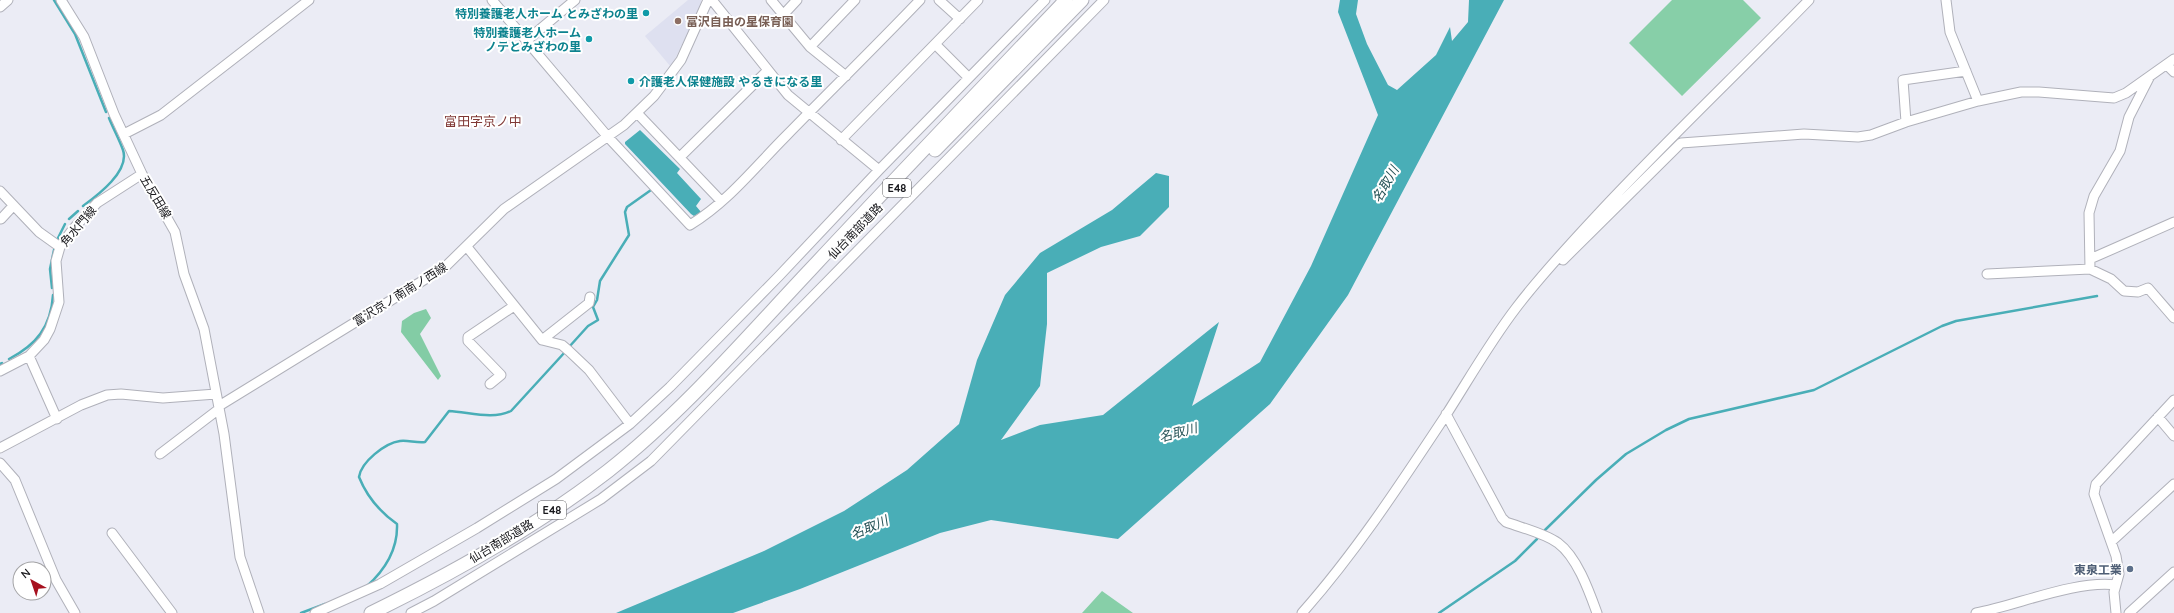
<svg xmlns="http://www.w3.org/2000/svg" width="2174" height="613" viewBox="0 0 2174 613" font-family="Quicksand,'Noto Sans JP',sans-serif">
  <rect width="100%" height="100%" fill="#ebecf5"/>
  <path fill="#dee0f0" d="M688 0H701V6L671 67 645 36Z"/>
  <path fill="#87cfa8" d="M1672 0H1743L1761 18 1682 96 1629 43Z
    M1102 591 1133 613H1082Z"/>
  <path fill="#83cca5" d="M426 309 431 318 420 334 441 376 438 380 401 332 402 321 414 313Z"/>
  <path fill="#49aeb7" d="M1340 0H1358L1356 14 1367 44 1388 85 1397 90 1436 55 1450 27 1452 41 1468 22 1469 0H1504L1348 295 1270 404 1118 539 991 520 940 533 800 589 733 613H616L764 551 844 511 907 470 959 424 977 360 1005 295 1040 253 1112 210 1156 173 1169 176V207L1140 236 1101 247 1047 273V324L1040 386 1001 440 1040 425 1103 415 1219 322 1192 406 1260 362 1311 266 1378 115 1338 12Z
    M640 130 680 169 677 173 701 199 696 206 701 212 694 216 691 214 625 144V142Z"/>
  <g fill="none" stroke-linecap="round" stroke-linejoin="round">
    <path stroke="#49aeb7" stroke-width="2.5" d="M54 0 75 34 106 112
      M83 206C98 195 130 171 123 150 119 139 113 128 109 118
      M69 219 78 211
      M57 240 65 224
      M52 288 50 269 54 250
      M569 347 588 326 598 320 593 307 597 300 600 281 629 235 625 212 627 207 651 190
      M9 359C36 345 51 327 53 295
      M0 364 2 363
      M1545 530 1596 480 1626 454 1666 430 1689 419 1814 390 1942 326 1956 321 2097 296
      M366 587C385 570 398 550 397 524 380 512 367 497 359 477 361 462 385 443 400 441 408 440 416 443 425 442L449 411C469 412 493 420 511 411L565 352
      M301 613 325 604
      M1439 613 1515 561 1537 539"/>
    <g stroke="#b0b1ba" stroke-width="11">
      <path id="minor" d="M61 0 84 37 114 114 142 174 175 232 184 274 204 329 224 434 240 557 259 613
        M492 0 608 137 690 225C728 202 755 167 786 136 830 91 876 46 920 0
        M712 0 788 95 879 170
        M771 0 810 47 846 76
        M939 0 960 19
        M1946 0 1950 32 1978 101
        M0 7 8 0
        M783 15 797 0
        M526 41 575 0
        M936 45 968 77
        M810 47 855 0
        M2167 65 2174 72
        M638 114 721 201
        M1906 122 1903 80 1966 71
        M124 134 161 115 309 0
        M841 140 978 0
        M680 157 768 70
        M0 191 39 232 60 247
        M1 219 13 206
        M467 247 542 340 562 345 569 351 589 370 630 424
        M2090 259 2174 222
        M1563 260 1681 143 1804 134 1858 137 1871 135 1906 122 1978 101 2021 92H2039L2114 98 2126 93 2174 59
        M2090 269 2089 213 2094 196 2120 151 2129 117 2150 76
        M1987 274 2090 269 2111 279 2124 291 2138 292 2148 288 2174 318
        M542 340 589 303 590 297
        M29 356 57 419
        M0 371 29 356 44 340 50 329 59 302 56 261 60 247 73 229 97 203 142 174
        M490 384 501 375 468 341V337L514 306
        M219 406 445 267 504 209 624 125 654 96 681 60 708 0
        M1446 414 1502 518 1506 522C1522 528 1544 533 1558 543 1577 557 1589 591 1597 613
        M2158 417 2174 436
        M0 448 81 405 107 395 121 394 163 398 216 394
        M160 454 219 409
        M0 463 15 480 56 580 75 613
        M112 533 172 613
        M2112 541 2174 484
        M315 613 380 584 477 528 556 479 630 424 670 387 779 276 879 170 1045 0
        M411 613 434 601 601 499 651 461 1104 0
        M1302 613C1356 552 1401 483 1446 415 1469 379 1490 342 1516 308 1541 275 1570 244 1598 214 1666 141 1739 72 1809 0
        M1976 613C2018 605 2075 580 2116 585
        M2116 613 2114 592 2119 574 2116 556 2094 494 2096 484 2174 400
        M2129 613 2174 572"/>
    </g>
    <g stroke="#b0b1ba" stroke-width="15">
      <path id="highway" d="M935 150 1082 0
        M371 613C453 573 536 527 608 471 683 412 746 338 811 269 895 179 981 89 1066 0"/>
    </g>
    <use href="#minor" stroke="#fff" stroke-width="9"/>
    <use href="#highway" stroke="#fff" stroke-width="13"/>
  </g>
  <g fill="#0f9aa8" stroke="#fff" stroke-width="1.5">
    <circle cx="646" cy="13" r="4"/>
    <circle cx="589" cy="39" r="4"/>
    <circle cx="631" cy="81" r="4"/>
  </g>
  <circle fill="#8d6e63" stroke="#fff" stroke-width="1.5" cx="678" cy="21" r="4"/>
  <circle fill="#5c6f8a" stroke="#fff" stroke-width="1.5" cx="2130" cy="569" r="4"/>
  <g text-anchor="middle" dominant-baseline="central" stroke-width="4" stroke-linejoin="round" paint-order="stroke">
    <g fill="#fff" stroke="#5e5e61" stroke-width="1">
      <rect x="883" y="179" width="28" height="18" rx="3"/>
      <rect x="538" y="501" width="28" height="18" rx="3"/>
    </g>
    <g font-size="11" font-weight="bold" fill="#19191d">
      <text x="897" y="188">E48</text>
      <text x="552" y="510">E48</text>
    </g>
    <g font-size="12" font-weight="bold" fill="#0d838f" stroke="#fff" text-anchor="end">
      <text x="638" y="13">特別養護老人ホーム とみざわの里</text>
      <text x="581" y="32">特別養護老人ホーム<tspan x="581" dy="14">ノテとみざわの里</tspan></text>
      <text x="639" y="81" text-anchor="start">介護老人保健施設 やるきになる里</text>
    </g>
    <g font-size="12" font-weight="bold" fill="#785e54" stroke="#fff" text-anchor="start">
      <text x="686" y="21">富沢自由の星保育園</text>
    </g>
    <g font-size="12" fill="#19191d" stroke="#fff">
      <text transform="translate(156 197) rotate(59)">五反田線</text>
      <text transform="translate(78 226) rotate(-50)">角水門線</text>
      <text transform="translate(855 231) rotate(-46)">仙台南部道路</text>
      <text transform="translate(400 294) rotate(-32)">富沢京ノ南南ノ西線</text>
      <text transform="translate(501 541) rotate(-31)">仙台南部道路</text>
    </g>
    <g font-size="12" font-weight="bold" fill="#4e5e75" stroke="#fff" text-anchor="end">
      <text x="2122" y="569">東泉工業</text>
    </g>
    <g font-size="13" fill="#803835" stroke="#fff">
      <text x="483" y="121">富田字京ノ中</text>
    </g>
    <g font-size="13" font-style="italic" fill="#245155" stroke="#fff">
      <text transform="translate(1385 184) rotate(-60)">名取川</text>
      <text transform="translate(1178 432) rotate(-15)">名取川</text>
      <text transform="translate(869 527) rotate(-23)">名取川</text>
    </g>
  </g>
  <g transform="translate(32 581) rotate(320)"><circle r="19" fill="#ffffff" stroke="#a3a3a5"/>
  <path d="M0-3L7 15L0 10L-7 15Z" fill="#a7111f"/>
  <text y="-6" font-size="11" font-weight="bold" text-anchor="middle" fill="#19191d">N</text>
  </g>
</svg>
